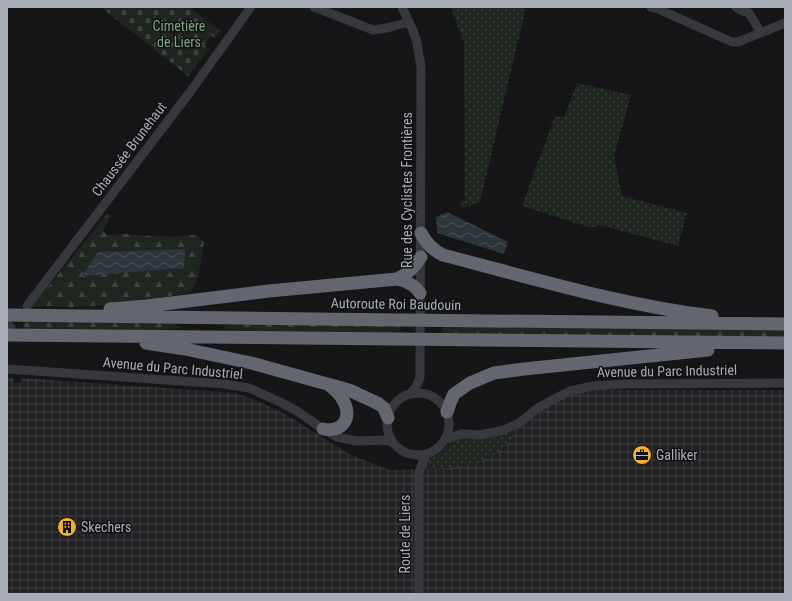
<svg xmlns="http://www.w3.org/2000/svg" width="792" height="601" viewBox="0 0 792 601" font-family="'Roboto Condensed',sans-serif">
  <defs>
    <pattern id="industrial-grid" width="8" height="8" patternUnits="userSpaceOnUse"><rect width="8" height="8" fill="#222225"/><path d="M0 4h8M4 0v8" fill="none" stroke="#3f3f43"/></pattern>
    <pattern id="grass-dots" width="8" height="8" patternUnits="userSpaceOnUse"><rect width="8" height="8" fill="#1e261f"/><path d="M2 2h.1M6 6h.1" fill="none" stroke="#3c433d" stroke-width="1.8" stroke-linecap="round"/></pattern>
    <pattern id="forest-firs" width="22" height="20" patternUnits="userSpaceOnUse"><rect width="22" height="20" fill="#1e261f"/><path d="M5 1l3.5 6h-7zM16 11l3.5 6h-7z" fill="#3c433d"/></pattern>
    <pattern id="cemetery-stones" width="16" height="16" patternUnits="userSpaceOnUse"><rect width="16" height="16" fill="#1e261f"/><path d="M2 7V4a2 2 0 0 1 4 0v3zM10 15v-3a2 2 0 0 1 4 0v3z" fill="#3c433d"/></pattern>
    <pattern id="water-waves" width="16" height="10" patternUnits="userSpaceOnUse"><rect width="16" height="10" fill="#2c353c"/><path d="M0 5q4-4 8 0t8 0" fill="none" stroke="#485056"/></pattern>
  </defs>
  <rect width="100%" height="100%" fill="#161618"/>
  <path fill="url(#industrial-grid)" d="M7 377 13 378V382L21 383V378L236 393 258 401 285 414 351 455 390 470 423 469 514 434 509 433 522 425 540 410 570 394 598 390H785V594H7Z"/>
  <path fill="url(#grass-dots)" d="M451 7H526L480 202 464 208 459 202 465 201 464 43Z
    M577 83 631 95 614 156 622 196 687 213 678 246 600 225 592 228 522 206 555 116 564 117Z
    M509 433 514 434C511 446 481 463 469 465 454 468 438 469 423 469L426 460 437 455 443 450 453 439 461 436 481 438H492Z"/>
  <path fill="url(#forest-firs)" d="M107 214 111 216 103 231 107 235 124 234 151 236 174 237 195 235 204 241 200 267 197 280 191 292C152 300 112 306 72 307 58 307 45 305 32 307Z
    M24 319 170 321 180 328 145 332 23 331Z
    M245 322 401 323 400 335 265 333 221 328Z
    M443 324 785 328V338L442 335Z"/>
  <path fill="url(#cemetery-stones)" d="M101 7H189L220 31 215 38 211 35 204 45 209 49 188 76Z"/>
  <path fill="url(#water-waves)" d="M447 212 508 242 504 254 437 233 436 217Z
    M185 249 184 268 82 276 98 252Z"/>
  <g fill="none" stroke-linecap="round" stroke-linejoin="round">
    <path stroke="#333438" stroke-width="9" stroke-dasharray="9 4.5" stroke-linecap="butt" d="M7 330 21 313"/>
    <path stroke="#37383d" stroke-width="9" d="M314 7 373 30 387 28 409 22
      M402 7 414 33 417 43 421 67 420 377 416 387 410 394
      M651 7 658 9 732 42H738L785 23
      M736 7 740 10 749 13 761 33
      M27 306 190 92 251 7
      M7 369 224 384 249 388 280 402 297 411 323 429 337 437 356 441 384 440 393 442
      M387 424a31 31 0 1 1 62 0a31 31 0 1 1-62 0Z
      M446 439 461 434H466L480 435 504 430 519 423 538 408 554 399 570 391 593 386 625 384 785 383
      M419 594V473L423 461 427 454"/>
    <path stroke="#63666e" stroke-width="13" d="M421 233C426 243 432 250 443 255 532 278 620 305 712 316
      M397 279C406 281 415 285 420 293
      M110 309 147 306 269 291 397 279C408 274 415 267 421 257
      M7 315 400 320 785 324
      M7 335 785 343
      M146 343 185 349 251 363 349 390 379 404 384 408 388 418
      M447 412 450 403 454 394 470 383 494 373 524 369 708 350
      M323 429C343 433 353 417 343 400 340 394 335 390 330 386"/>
  </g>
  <defs>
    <g id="office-disc" transform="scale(1)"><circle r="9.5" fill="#f2b134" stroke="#111113"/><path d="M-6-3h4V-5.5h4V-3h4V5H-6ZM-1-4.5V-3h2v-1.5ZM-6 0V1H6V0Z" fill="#111"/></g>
    <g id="building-disc" transform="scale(1)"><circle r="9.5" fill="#f2b134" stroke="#111113"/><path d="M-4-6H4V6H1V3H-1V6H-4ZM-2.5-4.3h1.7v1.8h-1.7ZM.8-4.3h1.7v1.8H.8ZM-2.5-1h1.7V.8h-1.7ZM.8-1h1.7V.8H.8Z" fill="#111"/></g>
  </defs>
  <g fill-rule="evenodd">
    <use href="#office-disc" x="642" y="455"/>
    <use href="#building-disc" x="67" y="527"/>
  </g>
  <g text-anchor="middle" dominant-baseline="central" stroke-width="3" stroke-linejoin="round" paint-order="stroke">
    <g font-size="14" fill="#7fa381" stroke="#111113">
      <text x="179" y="26">Cimetière<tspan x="179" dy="16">de Liers</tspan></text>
    </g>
    <g font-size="14" fill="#a8adb8" stroke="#111113">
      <text transform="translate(129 149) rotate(-53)">Chaussée Brunehaut</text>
      <text transform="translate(407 190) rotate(-90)">Rue des Cyclistes Frontières</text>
      <text transform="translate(396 304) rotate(1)">Autoroute Roi Baudouin</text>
      <text transform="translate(173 368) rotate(5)">Avenue du Parc Industriel</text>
      <text transform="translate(667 371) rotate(-1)">Avenue du Parc Industriel</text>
      <text transform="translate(405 534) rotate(-90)">Route de Liers</text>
    </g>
    <g font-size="14" fill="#a8adb8" stroke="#111113" text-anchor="start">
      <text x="656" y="455">Galliker</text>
      <text x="81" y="527">Skechers</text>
    </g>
  </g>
  <rect width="792" height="601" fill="none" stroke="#a8adb8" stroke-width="16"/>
</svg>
